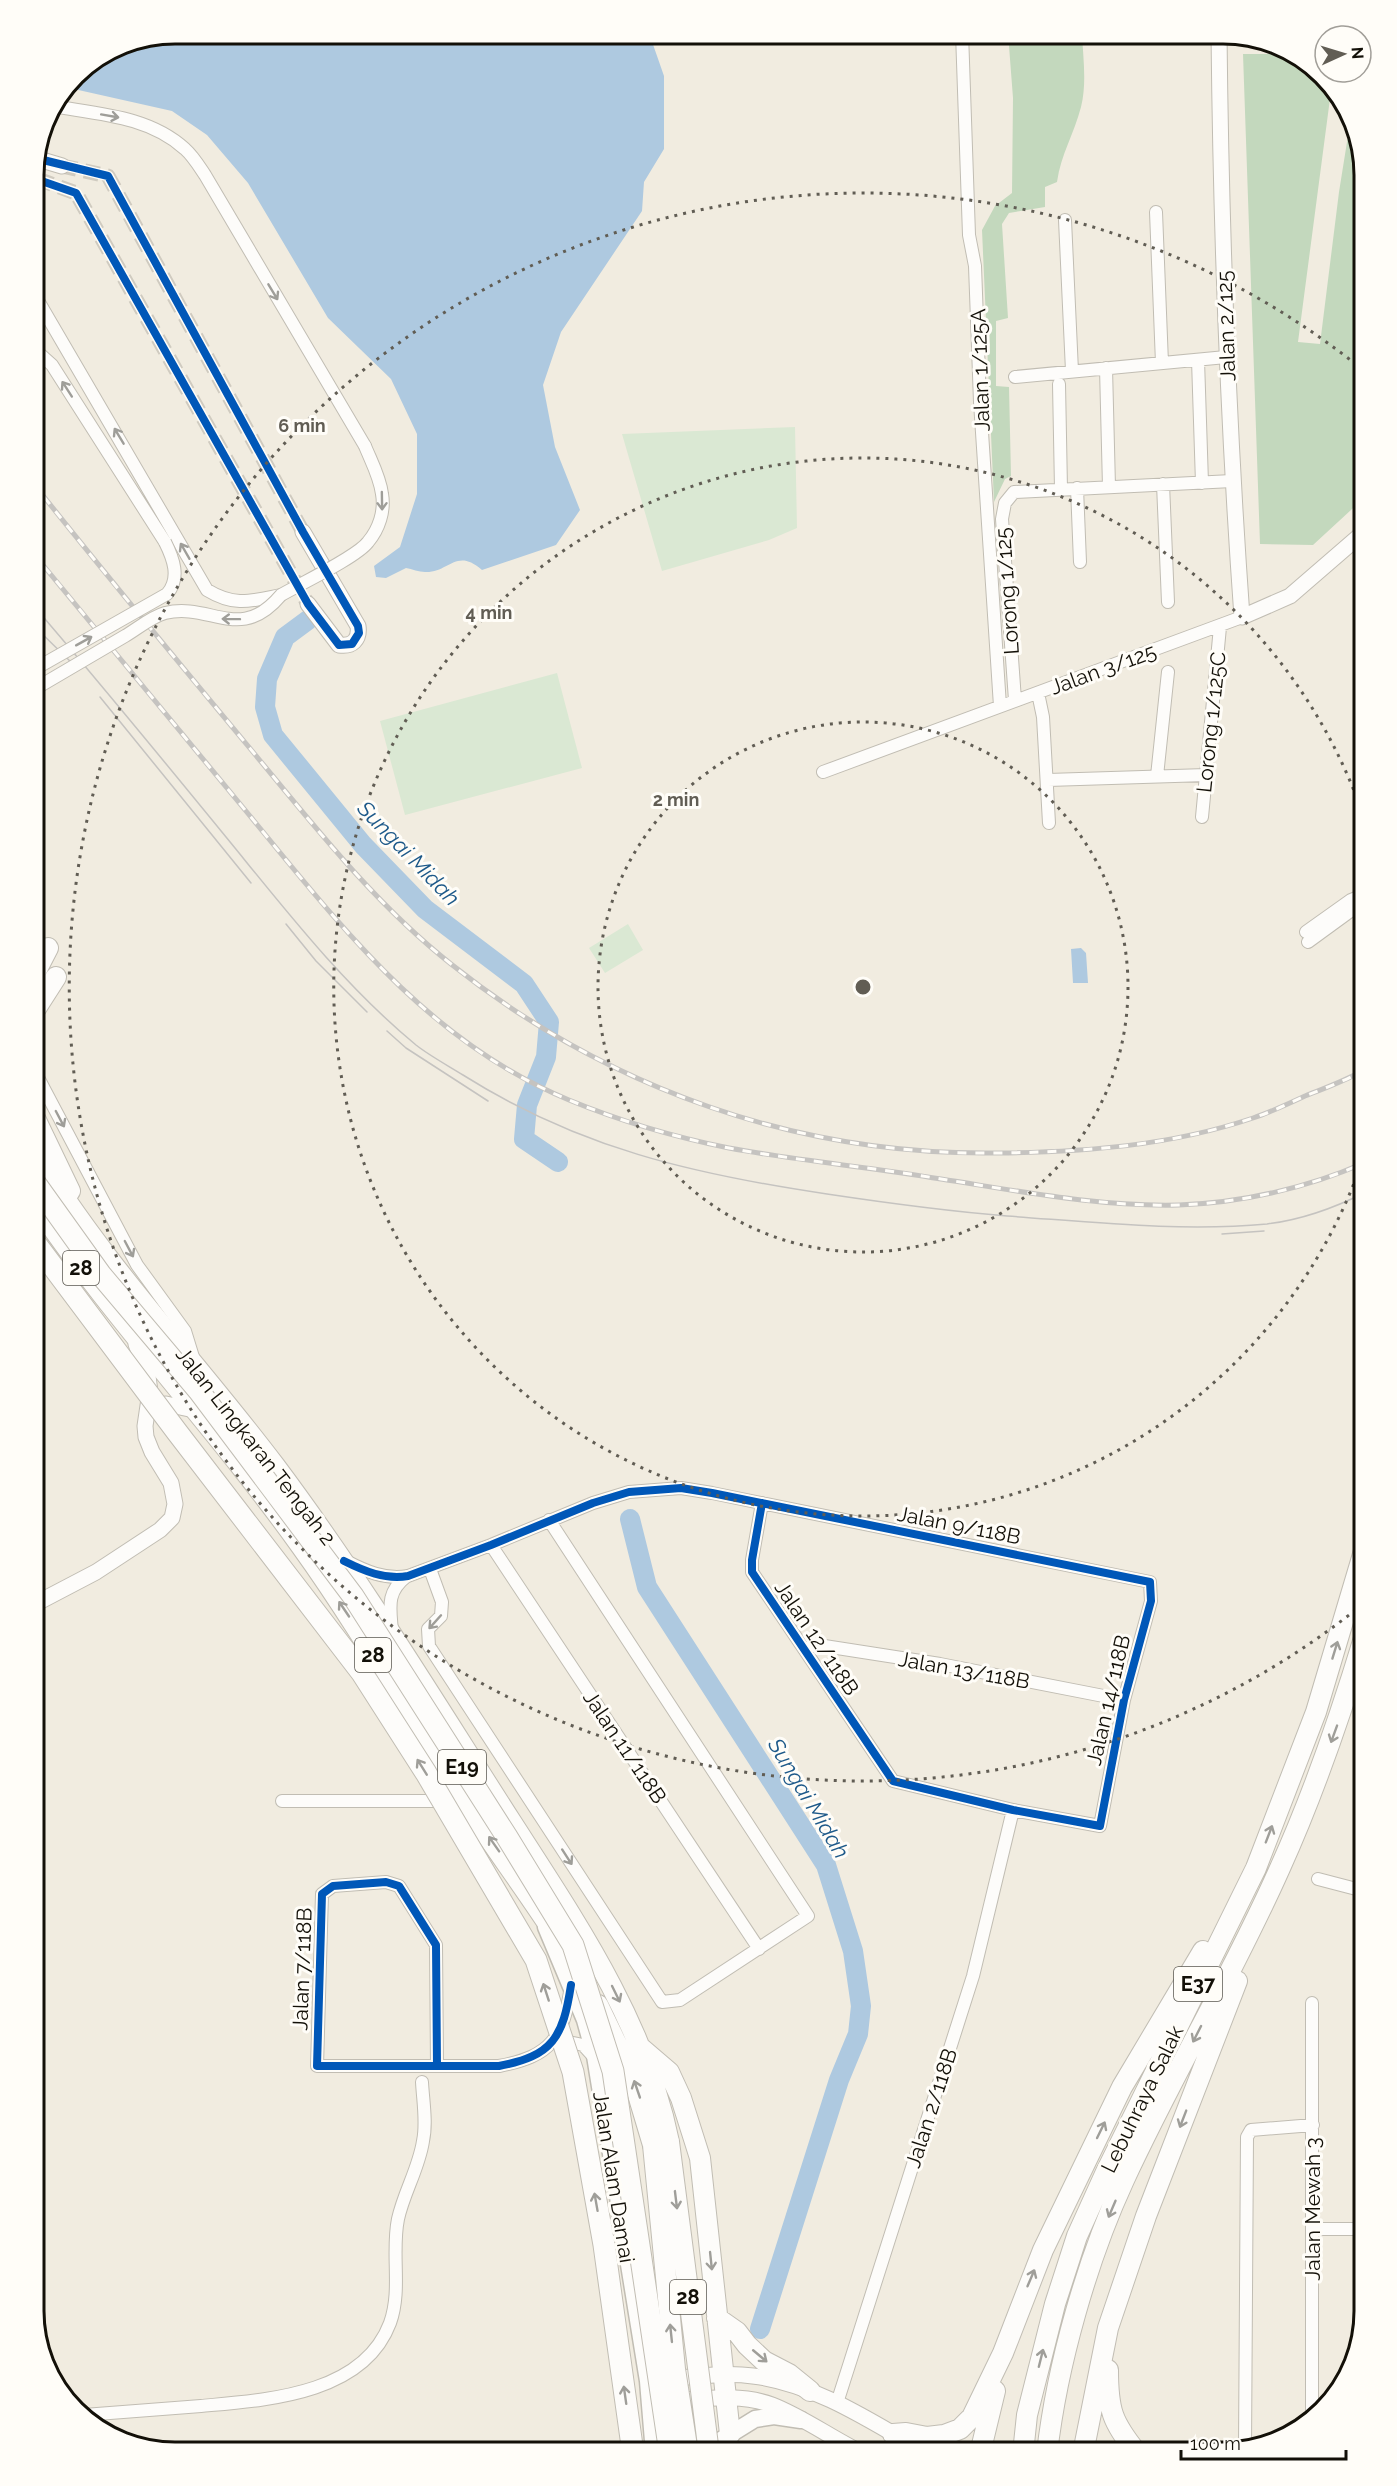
<svg xmlns="http://www.w3.org/2000/svg" width="1397" height="2486" viewBox="0 0 1397 2486" font-family="Raleway,sans-serif">
  <rect width="100%" height="100%" fill="#f1ece0"/>
  <path fill="#dae8d3" d="M795 427 797 528 769 540 662 571 622 434Z
    M557 673 582 768 405 815 380 721Z
    M628 924 643 950 605 973 589 948Z"/>
  <path fill="#c3d8bd" d="M1008 33H1082C1083 58 1087 83 1081 107 1074 134 1061 154 1057 182L1045 187V207L1009 213 1002 224 1008 318 996 321V386L1009 387 1011 476 1005 479 994 502 982 230 995 206 1012 193 1013 98Z
    M1243 54H1291L1301 57 1331 91 1298 342 1320 344 1339 192 1351 117 1364 175V498L1313 545 1260 544Z"/>
  <path fill="#aec9e0" d="M175 33H649L664 76V149L644 182 642 211 561 332 543 385 555 447 580 510 556 545 482 570C456 547 449 573 425 572 419 572 412 569 406 568L386 578 376 577 374 566 400 547 417 494V434L391 379 328 318 248 183 207 135 172 111 65 87 75 74 121 44Z
    M1081 948 1086 953 1088 983H1073L1071 949Z"/>
  <g fill="none" stroke-linecap="round" stroke-linejoin="round">
    <path stroke="#aec9e0" stroke-width="20" d="M308 620 285 637 267 679 265 707 273 735 363 845 425 909 524 984 549 1022 546 1057 527 1105 524 1139 558 1162
      M630 1519 647 1587 826 1865 853 1951 861 2006 858 2034 839 2080 760 2329
      M725 2450 726 2453"/>
    <path stroke="#d0cbc0" stroke-width="15" stroke-dasharray="15 8" stroke-linecap="butt" d="M62 166 108 176 303 532
      M38 179 76 193 308 604"/>
    <g stroke="#c1bdb3" stroke-width="14">
      <path id="minor" d="M962 33 969 235 975 266 980 402 1000 706
        M52 106C98 114 149 116 185 149 193 156 199 166 205 175L365 446
        M1156 212 1162 363
        M1065 220 1072 371
        M33 292 207 590C235 607 251 601 281 595
        M33 348 52 365 165 542
        M1198 360 1202 483
        M1106 368 1109 487
        M1015 377 1226 357
        M1059 384 1061 489
        M1163 484 1168 602
        M1077 488 1080 562
        M1038 693 1043 717 1049 823
        M1015 700 1002 519 1005 503 1014 492 1232 481
        M823 772 1242 617
        M1157 776 1168 672
        M1048 780 1206 775
        M1202 817 1220 627
        M1306 932 1351 900 1363 895
        M1308 942 1356 907 1363 895
        M33 1068 137 1265 185 1331 193 1357
        M491 1545 759 1949
        M346 1561C365 1571 385 1580 408 1576L491 1545 593 1503 629 1492 681 1488 712 1493 1150 1582 1151 1601 1124 1700 1100 1826 1013 1810 893 1781 752 1572V1560L762 1503
        M430 1569 442 1602 441 1616 428 1629 429 1646 662 2002 680 2000 808 1916 549 1520
        M392 1631C390 1607 386 1592 407 1576
        M804 1649 818 1645 940 1664 1124 1700
        M282 1801H435L444 1798
        M1318 1879 1364 1891
        M559 2040 583 2045 593 2056
        M437 2065 436 1945 399 1886 386 1882 333 1886 322 1894 317 2066H499C552 2056 563 2038 571 1986
        M1312 2229H1364
        M837 2403 973 1976 1013 1810
        M84 2415C123 2412 162 2409 201 2406 266 2400 363 2395 390 2323 402 2290 391 2253 398 2219 404 2192 419 2168 423 2141 427 2123 423 2101 422 2082
        M1312 2415V2003
        M1245 2448 1247 2137 1251 2130 1313 2125"/>
    </g>
    <g stroke="#c1bdb3" stroke-width="17">
      <path id="tertiary" d="M1219 33C1221 228 1228 423 1242 617L1290 596 1364 532
        M35 158 62 166
        M33 178 38 179
        M303 532 358 626C360 640 352 647 339 645L308 604
        M151 1408 166 1404 194 1410
        M33 1605 96 1572 160 1530 172 1518 175 1504 171 1483 152 1452 146 1437 145 1426 150 1392 148 1376 136 1344
        M666 2379C695 2377 724 2372 753 2376 816 2384 872 2422 926 2453
        M670 2401C703 2399 740 2393 772 2405 803 2417 831 2438 862 2453"/>
    </g>
    <g stroke="#c1bdb3" stroke-width="19">
      <path id="secondary" d="M546 1927 585 2020 595 2056 648 2381 654 2453
        M700 2453 755 2419 774 2416 801 2420"/>
    </g>
    <g stroke="#c1bdb3" stroke-width="22">
      <path id="trunk" d="M33 977 48 948
        M33 1013 56 977
        M33 1114 70 1191
        M33 1149C102 1264 195 1360 275 1466 361 1581 435 1703 512 1823 577 1924 645 2023 669 2142
        M33 1200C115 1321 216 1427 301 1546 358 1625 406 1710 458 1792 490 1842 526 1889 558 1939
        M598 2005 633 2078 653 2145
        M641 2048 669 2072 681 2098 700 2158 730 2434
        M717 2318 737 2332 747 2345 764 2361 789 2374 810 2391
        M1108 2370C1108 2410 1112 2422 1137 2453
        M893 2434 906 2433 927 2437 944 2435 960 2429 972 2417 1003 2353 1043 2250 1122 2087 1203 1951
        M980 2453 995 2391
        M1023 2453 1027 2415 1055 2304 1077 2236 1106 2172 1256 1868 1316 1712 1364 1551
        M1047 2453C1057 2365 1087 2260 1124 2180 1173 2074 1233 1974 1280 1868 1314 1793 1340 1717 1364 1638
        M1083 2453 1108 2328 1146 2216 1237 1981"/>
    </g>
    <use href="#minor" stroke="#fdfcfa" stroke-width="12"/>
    <use href="#tertiary" stroke="#fdfcfa" stroke-width="15"/>
    <use href="#secondary" stroke="#fdfcfa" stroke-width="16"/>
    <use href="#trunk" stroke="#fdfcfa" stroke-width="20"/>
    <path stroke="#c5c3c0" stroke-width="1.5" d="M33 605C102 685 168 766 235 848 291 917 347 988 416 1045 430 1056 447 1065 463 1075 579 1148 692 1174 827 1194 887 1203 946 1211 1007 1216 1092 1222 1181 1232 1267 1224 1300 1220 1334 1208 1364 1193
      M33 625 75 666
      M100 697 251 883
      M286 924 316 961 367 1012
      M387 1031 406 1048 488 1101
      M1222 1234 1264 1231"/>
    <g stroke="#c5c3c0" stroke-width="5">
      <path id="rail" d="M33 483C105 574 179 663 253 752 315 827 375 904 451 964 608 1089 798 1156 998 1153 1084 1152 1170 1146 1253 1118 1271 1112 1288 1104 1305 1096 1325 1088 1345 1081 1364 1070
        M33 553C101 635 168 717 236 799 333 916 423 1040 569 1100 620 1121 674 1137 729 1148 799 1161 871 1167 941 1179 1019 1191 1099 1207 1179 1205 1241 1203 1307 1188 1364 1163"/>
    </g>
    <use href="#rail" stroke="#fffdf8" stroke-width="3" stroke-dasharray="9" stroke-linecap="butt"/>
    <g stroke="#c1bdb3" stroke-width="14" stroke-linecap="butt">
      <path id="minor-bridge" d="M33 670 167 594C181 578 173 558 165 542
        M33 690C64 672 94 654 125 636 137 629 151 617 165 613 211 602 240 644 281 595 300 584 357 557 368 542 379 529 385 511 382 494 380 477 371 461 365 446"/>
    </g>
    <g stroke="#c1bdb3" stroke-width="22" stroke-linecap="butt">
      <path id="trunk-bridge" d="M669 2142 709 2453
        M653 2145 675 2369 688 2453"/>
    </g>
    <g stroke="#c1bdb3" stroke-width="23" stroke-linecap="butt">
      <path id="motorway-bridge" d="M33 1180 101 1275 199 1391 353 1596 507 1837 573 1945 613 2071 670 2453
        M33 1240 177 1432 362 1673 426 1773 536 1960 573 2072 604 2245 633 2453"/>
    </g>
    <use href="#minor-bridge" stroke="#fdfcfa" stroke-width="12"/>
    <use href="#trunk-bridge" stroke="#fdfcfa" stroke-width="20"/>
    <use href="#motorway-bridge" stroke="#fdfcfa" stroke-width="21"/>
    <g stroke="#fffdf8" stroke-width="11">
      <path id="cycleway" d="M33 178 76 193 308 604 339 645 352 644 359 633 358 626 303 532 108 176 35 158
        M344 1561C364 1571 385 1580 408 1576L491 1545 593 1503 629 1492 681 1488 712 1493 1150 1582 1151 1601 1124 1700 1100 1826 1013 1810 893 1781 752 1572V1560L762 1503
        M437 2065 436 1945 399 1886 386 1882 333 1886 322 1894 317 2066H499C553 2056 563 2037 571 1985"/>
    </g>
    <use href="#cycleway" stroke="#0057b8" stroke-width="8"/>
  </g>
  <defs><path id="oneway-shaft" d="M-6 0H5M1.5-3L5.5 0L1.5 3" fill="none" stroke-width="1.6" stroke-linecap="round" stroke-linejoin="round" transform="scale(1.5)"/></defs>
  <g stroke="#9f9e99">
    <use href="#oneway-shaft" transform="translate(110 116) rotate(10)"/>
    <use href="#oneway-shaft" transform="translate(273 292) rotate(59)"/>
    <use href="#oneway-shaft" transform="translate(67 389) rotate(-123)"/>
    <use href="#oneway-shaft" transform="translate(119 436) rotate(-121)"/>
    <use href="#oneway-shaft" transform="translate(382 501) rotate(89)"/>
    <use href="#oneway-shaft" transform="translate(185 551) rotate(-120)"/>
    <use href="#oneway-shaft" transform="translate(231 619) rotate(-179)"/>
    <use href="#oneway-shaft" transform="translate(84 641) rotate(-29)"/>
    <use href="#oneway-shaft" transform="translate(60 1119) rotate(62)"/>
    <use href="#oneway-shaft" transform="translate(129 1249) rotate(62)"/>
    <use href="#oneway-shaft" transform="translate(344 1609) rotate(-124)"/>
    <use href="#oneway-shaft" transform="translate(435 1622) rotate(132)"/>
    <use href="#oneway-shaft" transform="translate(1335 1650) rotate(-73)"/>
    <use href="#oneway-shaft" transform="translate(1334 1734) rotate(110)"/>
    <use href="#oneway-shaft" transform="translate(422 1767) rotate(-122)"/>
    <use href="#oneway-shaft" transform="translate(1269 1834) rotate(-69)"/>
    <use href="#oneway-shaft" transform="translate(494 1844) rotate(-125)"/>
    <use href="#oneway-shaft" transform="translate(567 1857) rotate(57)"/>
    <use href="#oneway-shaft" transform="translate(546 1992) rotate(-108)"/>
    <use href="#oneway-shaft" transform="translate(616 1994) rotate(64)"/>
    <use href="#oneway-shaft" transform="translate(1197 2034) rotate(117)"/>
    <use href="#oneway-shaft" transform="translate(637 2089) rotate(-109)"/>
    <use href="#oneway-shaft" transform="translate(1183 2119) rotate(111)"/>
    <use href="#oneway-shaft" transform="translate(1101 2130) rotate(-64)"/>
    <use href="#oneway-shaft" transform="translate(676 2200) rotate(83)"/>
    <use href="#oneway-shaft" transform="translate(596 2202) rotate(-100)"/>
    <use href="#oneway-shaft" transform="translate(1112 2209) rotate(113)"/>
    <use href="#oneway-shaft" transform="translate(711 2261) rotate(84)"/>
    <use href="#oneway-shaft" transform="translate(1031 2278) rotate(-67)"/>
    <use href="#oneway-shaft" transform="translate(671 2333) rotate(-96)"/>
    <use href="#oneway-shaft" transform="translate(760 2356) rotate(40)"/>
    <use href="#oneway-shaft" transform="translate(1041 2358) rotate(-76)"/>
    <use href="#oneway-shaft" transform="translate(625 2395) rotate(-98)"/>
  </g>
  <g fill="none" stroke="#615d54" stroke-width="3" stroke-dasharray="3 6">
    <circle cx="863" cy="987" r="265"/>
    <path d="M1363 1159A529 529 0 1 1 1363 815"/>
    <path d="M1363 1604A794 794 0 1 1 1363 370"/>
  </g>
  <g text-anchor="middle" dominant-baseline="central" stroke-width="6" stroke-linejoin="round" paint-order="stroke">
    <g fill="#fffdf8" stroke="#5a5750" stroke-width="1.5">
      <rect x="63" y="1251" width="36" height="34" rx="4.5"/>
      <rect x="355" y="1638" width="36" height="34" rx="4.5"/>
      <rect x="438" y="1750" width="48" height="34" rx="4.5"/>
      <rect x="1174" y="1967" width="48" height="34" rx="4.5"/>
      <rect x="670" y="2280" width="36" height="34" rx="4.5"/>
    </g>
    <g font-size="20" font-weight="bold" fill="#131008">
      <text x="81" y="1268">28</text>
      <text x="373" y="1655">28</text>
      <text x="462" y="1767">E19</text>
      <text x="1198" y="1984">E37</text>
      <text x="688" y="2297">28</text>
    </g>
    <g font-size="21" fill="#131008" stroke="#fffdf8">
      <text transform="translate(1226 326) rotate(-92)">Jalan 2/125</text>
      <text transform="translate(980 370) rotate(-92)">Jalan 1/125A</text>
      <text transform="translate(1007 591) rotate(-94)">Lorong 1/125</text>
      <text transform="translate(1103 669) rotate(-20)">Jalan 3/125</text>
      <text transform="translate(1211 722) rotate(-84)">Lorong 1/125C</text>
      <text transform="translate(256 1446) rotate(52)">Jalan Lingkaran Tengah 2</text>
      <text transform="translate(959 1525) rotate(11)">Jalan 9/118B</text>
      <text transform="translate(817 1638) rotate(56)">Jalan 12/118B</text>
      <text transform="translate(964 1670) rotate(10)">Jalan 13/118B</text>
      <text transform="translate(1108 1700) rotate(-77)">Jalan 14/118B</text>
      <text transform="translate(625 1747) rotate(56)">Jalan 11/118B</text>
      <text transform="translate(302 1969) rotate(-88)">Jalan 7/118B</text>
      <text transform="translate(1142 2099) rotate(-64)">Lebuhraya Salak</text>
      <text transform="translate(931 2108) rotate(-72)">Jalan 2/118B</text>
      <text transform="translate(614 2177) rotate(81)">Jalan Alam Damai</text>
      <text transform="translate(1312 2209) rotate(-90)">Jalan Mewah 3</text>
    </g>
    <g font-size="22" font-style="italic" fill="#1d5989" stroke="#fffdf8">
      <text transform="translate(409 853) rotate(46)">Sungai Midah</text>
      <text transform="translate(809 1798) rotate(59)">Sungai Midah</text>
    </g>
  </g>
  <path d="M0 0H1397V2486H0ZM175 44H1223A131 131 0 0 1 1354 175V2311A131 131 0 0 1 1223 2442H175A131 131 0 0 1 44 2311V175A131 131 0 0 1 175 44Z" fill="#fffdf8" fill-rule="evenodd"/>
  <path fill="none" stroke="#131008" stroke-width="3" d="M175 44H1223A131 131 0 0 1 1354 175V2311A131 131 0 0 1 1223 2442H175A131 131 0 0 1 44 2311V175A131 131 0 0 1 175 44Z"/>
  <circle cx="863" cy="987" r="9" fill="#615d54" stroke="#fffdf8" stroke-width="3"/>
  <g font-size="18" text-anchor="middle" font-weight="bold" fill="#615d54" stroke="#fffdf8" stroke-width="6" stroke-linejoin="round" paint-order="stroke">
    <text x="302" y="432">6 min</text>
    <text x="489" y="619">4 min</text>
    <text x="676" y="806">2 min</text>
  </g>
  <g transform="translate(1343 54) rotate(86)"><circle r="28" fill="#fffdf8" stroke="#a19e98" stroke-width="1.5"/>
  <path d="M0-4.5L10 22L0 15L-10 22Z" fill="#615d54"/>
  <text y="-9" font-size="16" font-weight="bold" text-anchor="middle" fill="#131008">N</text>
  </g>
  <path d="M1181 2450v9h165v-9" fill="none" stroke="#131008" stroke-width="3"/>
  <text x="1190" y="2450" font-size="18" fill="#131008" stroke="#fffdf8" stroke-width="4.5" paint-order="stroke">100 m</text>
</svg>
